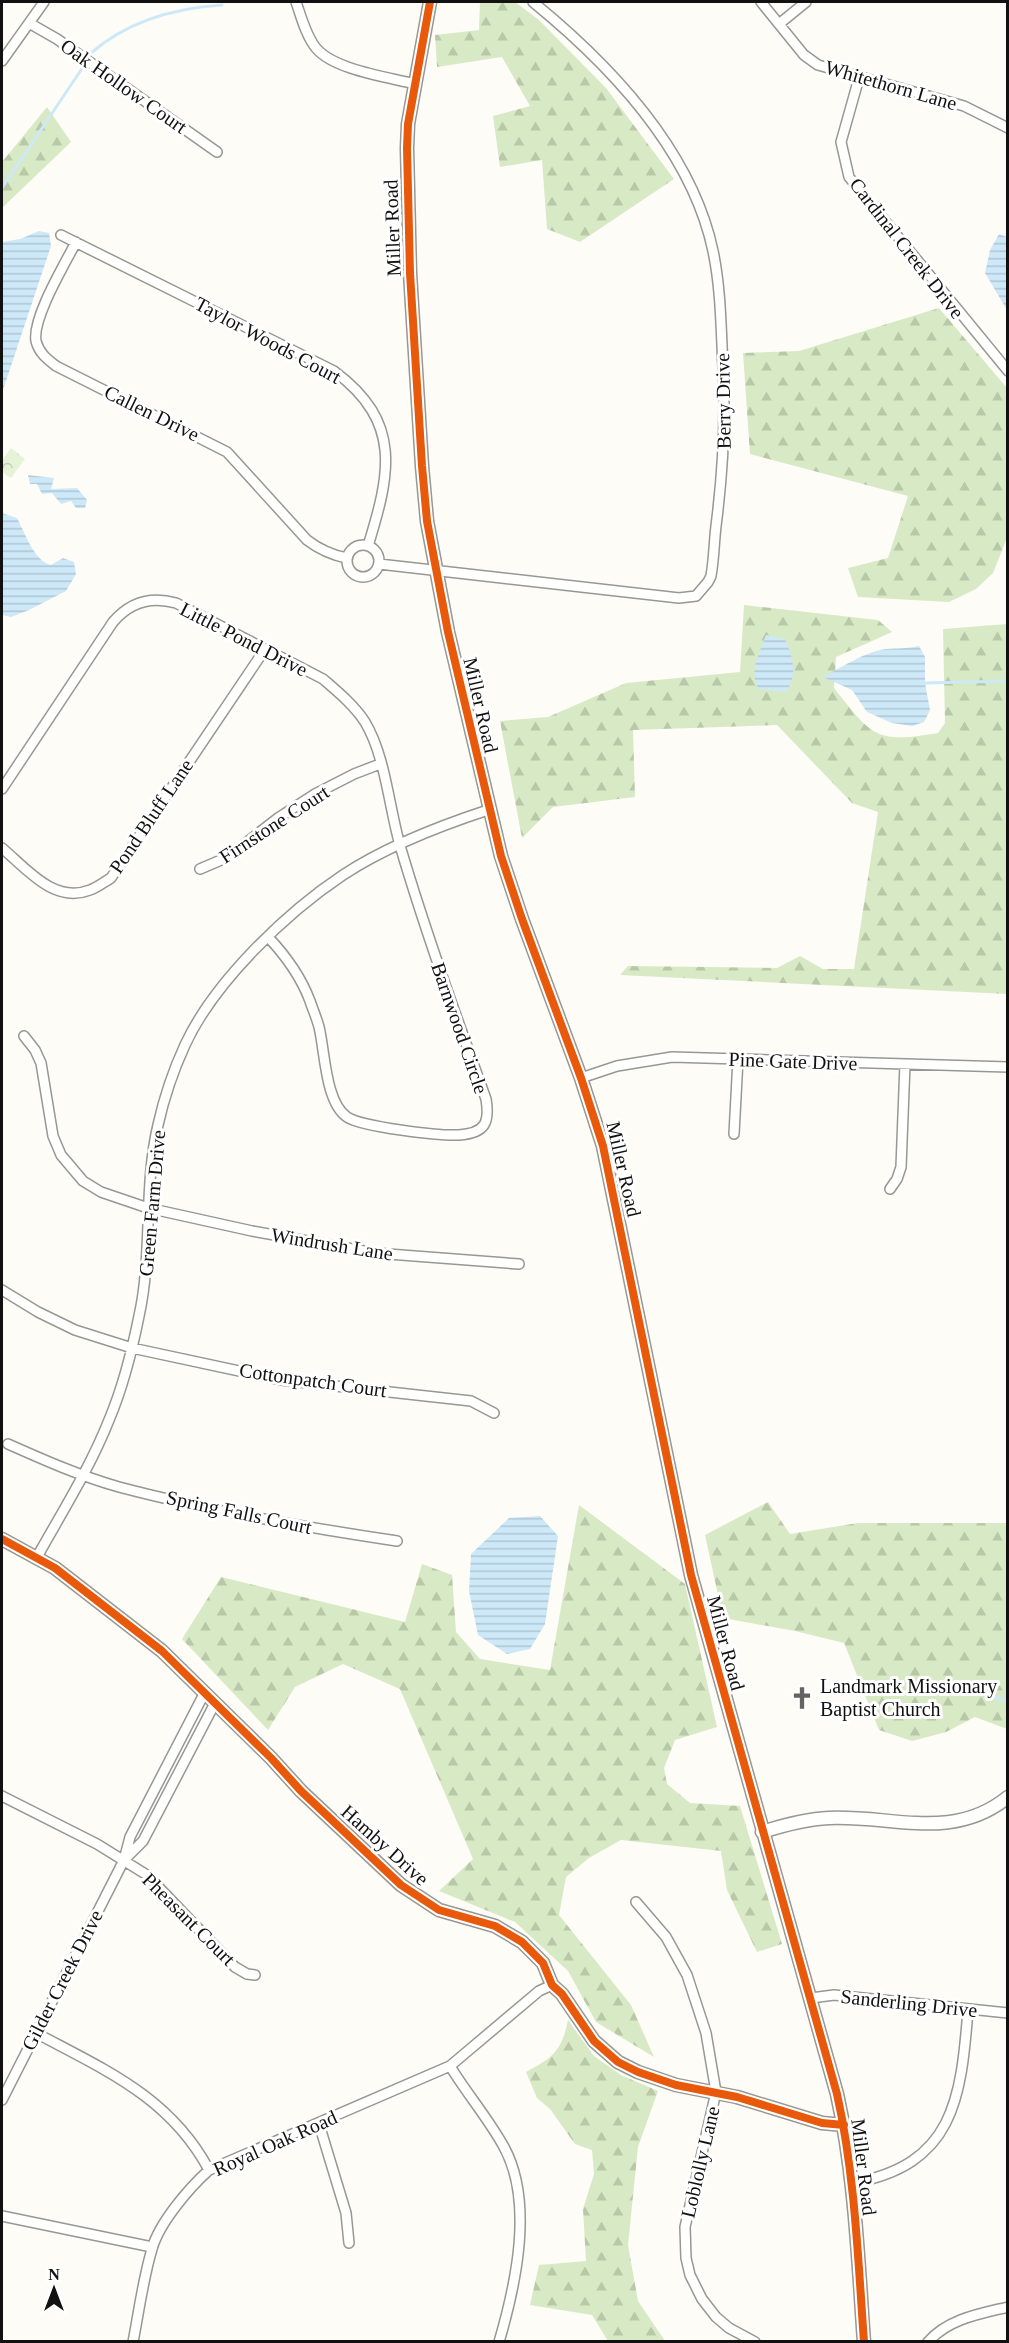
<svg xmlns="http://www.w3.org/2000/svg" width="1009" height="2343" viewBox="0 0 1009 2343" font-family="'Times New Roman',serif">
  <defs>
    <pattern id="forest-firs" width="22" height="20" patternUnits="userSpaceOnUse" patternTransform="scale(1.5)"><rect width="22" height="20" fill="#d8eac5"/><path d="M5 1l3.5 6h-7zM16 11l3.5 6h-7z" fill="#b8c8a8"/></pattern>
    <pattern id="park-crowns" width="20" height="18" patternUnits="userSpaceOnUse" patternTransform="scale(1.5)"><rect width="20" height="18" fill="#e7f3d7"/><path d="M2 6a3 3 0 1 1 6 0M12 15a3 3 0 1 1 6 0" fill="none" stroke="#c5cfb8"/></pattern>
    <pattern id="water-rules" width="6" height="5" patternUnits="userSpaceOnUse" patternTransform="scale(1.5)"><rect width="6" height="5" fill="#cde8f7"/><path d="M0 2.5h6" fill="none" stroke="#afc6d3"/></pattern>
  </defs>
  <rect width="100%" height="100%" fill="#fdfcf7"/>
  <path fill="url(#forest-firs)" d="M480 2H515L539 20 606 88 674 179 580 242 547 229 542 160 500 167 493 116 530 106 502 57 437 67 435 35 479 30Z
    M47 107 71 142 2 208V162Z
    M939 308 1007 388V538L993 573 976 589 949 602 858 597 848 568 888 558 908 496 750 454 743 353 799 351Z
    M744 605 878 620 892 632 836 657 834 688C872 736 875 744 938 733L945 723 943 629 1007 624V994L620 975 628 966 777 968 800 956 823 969H854L878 812 852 803 777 725 633 730 635 797 553 807 522 838 500 721 548 717 626 683 740 672Z
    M768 1502 790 1534 858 1523H1007V1729L975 1717 946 1732 912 1741 879 1730 844 1643 795 1631 723 1618 705 1535Z
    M579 1505 685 1584 717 1727 675 1740 664 1768 667 1784 690 1803 740 1806 782 1944 757 1952 727 1890 721 1851 621 1840 589 1858 566 1877 559 1915 631 2005 654 2057 596 2022 568 1971 515 1922 439 1891 473 1859 400 1689 343 1664 295 1687 268 1730 182 1639 221 1577 405 1622 422 1564 452 1575 456 1632 480 1659 550 1670Z
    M568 2020 594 2056 621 2075 658 2091 638 2147 628 2245 638 2301 665 2341H608L592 2315 530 2305 539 2265 586 2261 583 2209 594 2174 592 2150 575 2144 550 2109 537 2098 526 2072C553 2058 562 2050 568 2020Z"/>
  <path fill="url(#park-crowns)" d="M11 448 25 459 11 478 2 472V460Z"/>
  <path fill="url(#water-rules)" d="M39 231 49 233 51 246 2 393V242L20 239Z
    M999 234 1007 237V310L985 273 990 250Z
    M28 475 54 478 51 489 77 488 87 500 85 508H76L71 501 61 504 52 493 42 494 37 484H30Z
    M2 513 17 518C25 533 34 561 51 565L63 558 74 562 76 574 66 591 29 610 11 617 2 615Z
    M766 635 785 639C793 658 798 674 786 692L759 689C748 674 760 651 766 635Z
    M919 646 925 657V683L930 710 924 722 912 726 892 723 867 712 852 690 823 677C840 668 867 651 886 649 897 648 907 649 919 646Z
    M540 1516 558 1536 545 1624 530 1649 507 1654 478 1635 469 1591 471 1554 509 1518Z"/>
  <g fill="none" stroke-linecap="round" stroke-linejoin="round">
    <path stroke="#cde8f7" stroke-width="3" d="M91 53C128 21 175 8 222 5
      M2 188 83 67
      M925 683 1008 681
      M986 1695 1008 1701"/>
    <g stroke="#979795" stroke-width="12">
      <path id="minor" d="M296 2C301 16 306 36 316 48 334 70 388 77 415 84
        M761 2 804 55 818 65 964 106 1008 128
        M29 23 57 39 217 152
        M779 24 806 2
        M2 61 44 2
        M859 78 841 142 849 177 1008 371
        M61 235 334 371C403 422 390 474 368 546
        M76 242C65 264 32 318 36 341 39 353 47 359 56 366L227 452 307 540C320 550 331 555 347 558
        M347 561a16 16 0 1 1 32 0a16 16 0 1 1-32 0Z
        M379 564 679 598 696 596 708 582 711 576C714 559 714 543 716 526 723 471 726 424 723 368 721 329 721 289 713 251 692 151 609 64 533 2
        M2 789 113 622C130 602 151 596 176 603L323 679C338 692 354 705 365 722 386 757 389 809 401 849 426 933 456 1016 486 1099 490 1123 485 1133 459 1135 440 1136 362 1127 347 1117 325 1102 325 1051 319 1027 317 1019 313 1010 310 1001 301 977 286 956 268 937
        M2 848C27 869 54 904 90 890 98 887 104 882 111 878L265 649
        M200 869 228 857 278 818 315 794 354 774 380 764
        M24 1036 35 1050 41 1063 53 1136 61 1155 83 1181 101 1192 148 1208 252 1231 375 1253 519 1264
        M581 1078 617 1066 672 1057 1008 1067
        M734 1134 738 1059
        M890 1189 897 1179 901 1167 905 1064
        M2 1290 38 1312 75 1330 132 1348 281 1380 471 1401 494 1413
        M8 1444C44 1460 80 1476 119 1487 210 1511 303 1527 397 1541
        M37 1557C62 1512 90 1468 109 1420 123 1387 132 1351 139 1316 153 1253 143 1188 158 1125 164 1098 173 1071 185 1045 214 982 286 913 343 875 387 846 439 826 488 810
        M2 1796 97 1844 147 1875 235 1967 247 1974 255 1975
        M125 1859 143 1841 215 1703
        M636 1902 666 1937 687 1975 706 2033 716 2092 685 2227 686 2258 690 2275 702 2299 716 2317 729 2328 755 2342
        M811 1998 834 1995 1008 2013
        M36 2033C105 2070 170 2097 209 2170
        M450 2066C467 2094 488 2118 504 2147 534 2202 516 2284 499 2342
        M2 2100 124 1860 130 1837 205 1692
        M319 2124 346 2213 349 2243
        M852 2183C954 2165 961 2099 968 2010
        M2 2216 152 2247
        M133 2342C139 2311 143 2279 152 2249 159 2223 189 2188 209 2170L450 2066 539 1991 552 1985
        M928 2342C948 2319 979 2314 1008 2307"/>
    </g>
    <g stroke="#979795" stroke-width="15">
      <path id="tertiary" d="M430 2 408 124 407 148 410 273 422 466 427 521 448 632 501 856 522 919 581 1078 603 1146 691 1575 837 2094C855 2175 858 2259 864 2342
        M2 1539 55 1568 162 1651 271 1758 301 1791 401 1885 439 1910 495 1926 522 1942 543 1963 552 1985 562 1994 594 2041 618 2062 638 2072 676 2085 737 2097 822 2123 844 2125
        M762 1832C784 1825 806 1819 829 1818 892 1815 953 1842 1008 1797"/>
    </g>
    <use href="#minor" stroke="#fffffe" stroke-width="9"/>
    <use href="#tertiary" stroke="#fffffe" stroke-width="12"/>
    <g stroke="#fff" stroke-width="11">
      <path id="cycleway" d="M430 2 408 124 407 148 410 273 422 466 427 521 448 632 501 856 522 919 581 1078 603 1146 691 1575 837 2094C855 2175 858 2259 864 2342
        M2 1539 55 1568 162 1651 271 1758 301 1791 401 1885 439 1910 495 1926 522 1942 543 1963 552 1985 562 1994 594 2041 618 2062 638 2072 676 2085 737 2097 822 2123 844 2125"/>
    </g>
    <use href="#cycleway" stroke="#e8590c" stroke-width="8"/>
  </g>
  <defs>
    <g id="church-bare" transform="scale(1.8)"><path d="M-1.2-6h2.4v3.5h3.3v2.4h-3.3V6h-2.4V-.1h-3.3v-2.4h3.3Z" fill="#646362" stroke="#fff" stroke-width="2.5" paint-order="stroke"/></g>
  </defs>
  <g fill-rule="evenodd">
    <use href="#church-bare" x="802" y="1698"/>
  </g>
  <g text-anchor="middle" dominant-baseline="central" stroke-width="6" stroke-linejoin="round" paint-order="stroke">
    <g font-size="20" fill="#111" stroke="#fff">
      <text transform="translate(891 85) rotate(16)">Whitethorn Lane</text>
      <text transform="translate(124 86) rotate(35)">Oak Hollow Court</text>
      <text transform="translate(392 228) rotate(-92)">Miller Road</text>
      <text transform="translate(907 248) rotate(52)">Cardinal Creek Drive</text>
      <text transform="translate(268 340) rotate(28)">Taylor Woods Court</text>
      <text transform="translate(723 401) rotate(-91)">Berry Drive</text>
      <text transform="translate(152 413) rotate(26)">Callen Drive</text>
      <text transform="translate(244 639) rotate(27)">Little Pond Drive</text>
      <text transform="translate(481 705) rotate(77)">Miller Road</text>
      <text transform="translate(151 816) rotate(-56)">Pond Bluff Lane</text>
      <text transform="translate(274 824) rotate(-33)">Firnstone Court</text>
      <text transform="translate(460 1028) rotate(71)">Barnwood Circle</text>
      <text transform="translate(793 1061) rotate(2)">Pine Gate Drive</text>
      <text transform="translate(624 1169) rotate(77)">Miller Road</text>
      <text transform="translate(152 1203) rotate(-85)">Green Farm Drive</text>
      <text transform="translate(332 1244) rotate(9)">Windrush Lane</text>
      <text transform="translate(313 1380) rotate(8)">Cottonpatch Court</text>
      <text transform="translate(239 1512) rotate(12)">Spring Falls Court</text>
      <text transform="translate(726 1643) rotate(75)">Miller Road</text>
      <text transform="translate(385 1845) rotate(42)">Hamby Drive</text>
      <text transform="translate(189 1919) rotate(45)">Pheasant Court</text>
      <text transform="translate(62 1980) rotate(-63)">Gilder Creek Drive</text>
      <text transform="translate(909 2003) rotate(6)">Sanderling Drive</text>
      <text transform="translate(275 2143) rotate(-24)">Royal Oak Road</text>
      <text transform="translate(700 2162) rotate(-77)">Loblolly Lane</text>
      <text transform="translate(864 2167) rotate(83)">Miller Road</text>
    </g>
    <g font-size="20" fill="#111" stroke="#fff" text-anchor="start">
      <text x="820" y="1686">Landmark Missionary<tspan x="820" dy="23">Baptist Church</tspan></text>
    </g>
  </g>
  <rect width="1009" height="2343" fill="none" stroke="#111111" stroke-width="6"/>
  <g transform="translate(54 2289)" stroke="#ffffff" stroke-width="4.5" paint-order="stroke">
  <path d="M0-4.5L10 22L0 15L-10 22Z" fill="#111111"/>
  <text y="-9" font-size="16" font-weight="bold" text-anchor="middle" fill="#111111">N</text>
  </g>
</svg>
